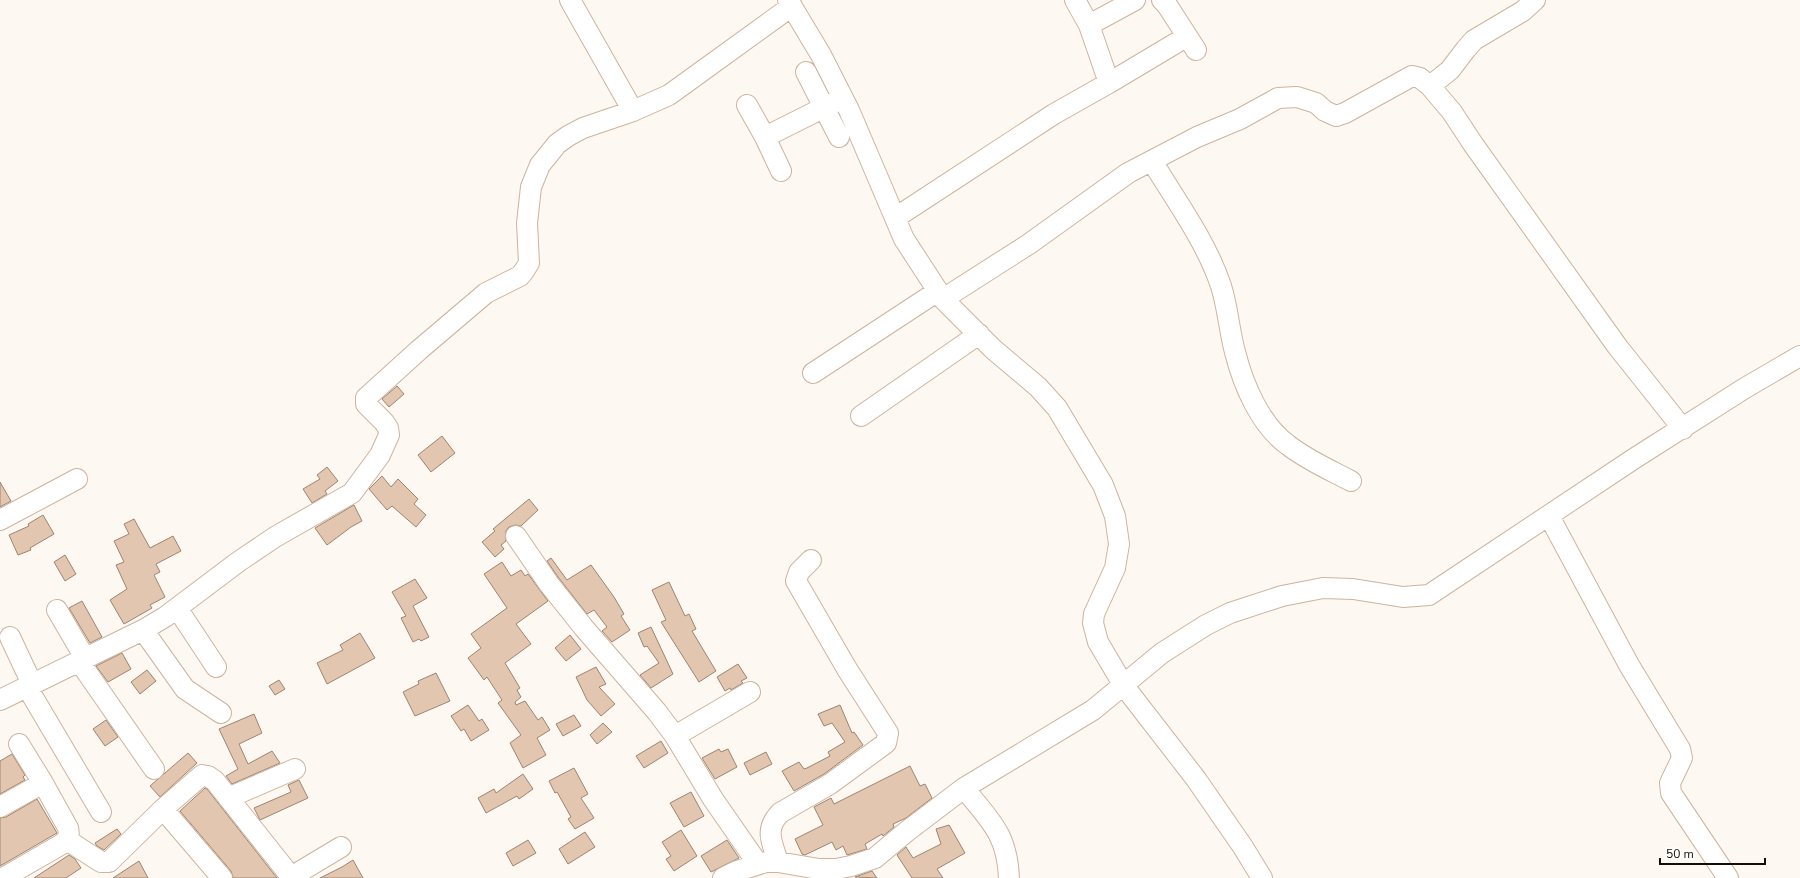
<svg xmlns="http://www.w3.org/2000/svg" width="1800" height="878" viewBox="0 0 1800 878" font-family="'Nunito Sans',sans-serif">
  <rect width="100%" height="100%" fill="#fef8f3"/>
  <path fill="#e2c6b0" stroke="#9e846f" d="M397 386 404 394 389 407 382 399Z
    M442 436 455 453 431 472 418 455Z
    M327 467 338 481 325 491 327 494 312 503 303 489 320 479 317 475Z
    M382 476 391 487 398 479 418 499 414 504 426 515 416 527 392 506 387 510 369 489Z
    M0 482 11 501 0 507Z
    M529 499 538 510 521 526 515 525 509 527 506 531V541L501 545 504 549 495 557 482 542 495 531 493 529Z
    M354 505 362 521 351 527 327 545 315 528Z
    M43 515 54 534 30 548 31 550 18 555 9 535 29 526 28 524Z
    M134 519 150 548 173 536 181 551 156 564 160 572 154 575 165 597 150 605 152 608 124 624 110 600 127 589 116 565 124 562 114 541 129 534 124 524Z
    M65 555 76 574 65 581 54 562Z
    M551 558 567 580 591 565 614 597 624 614 621 616 630 630 612 642 602 631 607 627 594 610 587 614 558 577 547 561Z
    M502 562 511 576 521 570 525 576 528 574 548 601 516 624 531 644 505 663 520 688 517 690 521 697 515 702 516 705 525 701 538 720 542 717 550 730 537 738 546 755 523 768 510 743 521 735 498 703 502 700 487 677 484 680 468 658 481 648 471 634 507 608 484 574Z
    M415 579 427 598 413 606 429 637 421 641 419 639 413 642 401 618 406 616 392 592Z
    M669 582 685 616 689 614 696 629 692 631 716 671 699 682 661 622 666 620 652 590Z
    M82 601 102 637 90 643 69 608Z
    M651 627 673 674 651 688 640 675 659 663 647 646 644 647 638 633Z
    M360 633 375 658 327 684 317 663 343 650 340 645Z
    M570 635 581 649 566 661 555 648Z
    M122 653 131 669 108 682 96 666Z
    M738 664 747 678 741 681 743 683 731 690 730 688 725 691 717 677Z
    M596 667 606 684 599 687 615 704 601 716 587 700 576 677Z
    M147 670 156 681 140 694 131 682Z
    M436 673 450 701 415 716 403 692 419 684 418 681Z
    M279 680 285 689 275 695 269 686Z
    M468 705 479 721 482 719 489 730 471 741 464 729 461 731 451 716Z
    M840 705 852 733 854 732 863 745 824 774 794 791 782 771 799 762 804 769 807 768 830 756 828 752 845 742 832 723 824 726 818 714Z
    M254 714 262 733 239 744 248 764 272 751 280 763 232 784 226 776 238 769 219 729Z
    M574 715 581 726 563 736 556 724Z
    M106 720 118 737 105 746 93 729Z
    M603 723 612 732 597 744 590 735Z
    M661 741 668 753 644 768 636 756Z
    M719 749 721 752 728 749 737 767 715 779 702 758Z
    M766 752 772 764 750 775 744 763Z
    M188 753 197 763 160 797 150 786Z
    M12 754 25 775 23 777 25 780 0 794V761Z
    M910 766 920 786 925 784 932 798 906 818 893 824 894 827 883 836 882 834 865 844 867 849 847 855 843 846 836 850 832 842 805 855 802 854 795 839 823 825 814 807 831 798 834 804Z
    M574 768 588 794 581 798 594 818 575 829 568 819 571 817 557 792 555 793 549 781Z
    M523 774 533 789 519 799 517 796 486 813 478 798 494 789 496 793Z
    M299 780 308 798 260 820 254 808 291 792 288 785Z
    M205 788 207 789 277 878H233L231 871 180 811Z
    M691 792 704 816 684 827 670 803Z
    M37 799 57 833 0 866V818L6 817Z
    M949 825 965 853 937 869 943 878H912L897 855 906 847 913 858 941 844 936 829Z
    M117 829 121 834 104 850 97 846 95 843Z
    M681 830 697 856 674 871 666 859 671 856 662 842Z
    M585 832 595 847 568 864 559 849Z
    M528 840 536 853 513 866 506 853Z
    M727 840 739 858 711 872 701 856Z
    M69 855 75 859 81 868 66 878H34Z
    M353 860 363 878H320L342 867Z
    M139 861 148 878H113Z
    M872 871 877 878 855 877Z"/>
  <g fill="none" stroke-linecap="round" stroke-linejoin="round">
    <g stroke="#ceb39d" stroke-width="22">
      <path id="minor" d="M570 0 633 111
        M788 0 821 55 849 110 904 239 919 262 943 299 993 349 1038 387 1057 408 1103 485 1115 516 1119 544 1115 568 1094 614 1093 623 1098 642 1124 686 1196 779 1243 847 1262 878
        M1162 0 1167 5 1196 50
        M1089 25 1135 0
        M806 72 839 137
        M1109 83 1176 43
        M1430 86 1452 112 1473 144 1617 346 1683 429
        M747 105 765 137 781 171
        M765 137 843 98
        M1152 161C1176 201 1206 241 1221 286 1228 308 1229 330 1235 352 1243 384 1260 425 1288 445 1307 460 1330 470 1351 481
        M895 218 1054 114 1109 83 1089 25 1075 0
        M943 299 1029 244 1128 173 1197 137 1240 119 1278 98 1297 97 1316 103 1325 111 1336 116 1345 113 1412 76 1420 78 1430 86 1450 70 1466 49 1474 40 1523 11 1535 0
        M813 373 938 291
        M861 416 979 334
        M1549 516 1629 665 1680 749 1682 758 1670 783 1671 793 1728 878
        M0 520 77 479
        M516 536 549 584 584 628 657 712 675 736 713 799 758 864
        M177 608 216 667
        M57 610 85 658
        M143 630 185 689 221 713
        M10 637 32 684
        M79 661 154 769
        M27 687 101 812
        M0 700 143 630 165 617 238 562 275 537 352 493 380 455 389 435 388 428 384 422 366 404V398L419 350 486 293 520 276 524 271 529 263 527 223 531 187 540 165 557 144 568 136 583 128 633 111 669 95 792 6
        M675 736 750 692
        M964 788C990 821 1007 833 1009 878
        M228 798 295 769
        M0 807 43 783
        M163 809 222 878
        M67 840 101 862H109L163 809 202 775 208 776 215 781 292 878
        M778 862C772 842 764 830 780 813L830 784 886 743 888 733 847 669 796 581 799 572 811 560
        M291 877 341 847
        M3 878 62 844C68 839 70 836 68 828L43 783 19 744
        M723 878 737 871 766 862H778L819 869H836L851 866 875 858 906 832 964 788 1093 710 1162 653 1206 625 1230 613 1282 596 1323 588 1353 589 1403 597 1429 595 1635 458 1745 388 1800 356"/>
    </g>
    <use href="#minor" stroke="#fff" stroke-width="20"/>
  </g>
  <path d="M1660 858v6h105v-6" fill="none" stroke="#150c05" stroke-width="2"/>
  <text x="1666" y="858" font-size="12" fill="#150c05" stroke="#ffffff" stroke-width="3" paint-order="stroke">50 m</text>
</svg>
